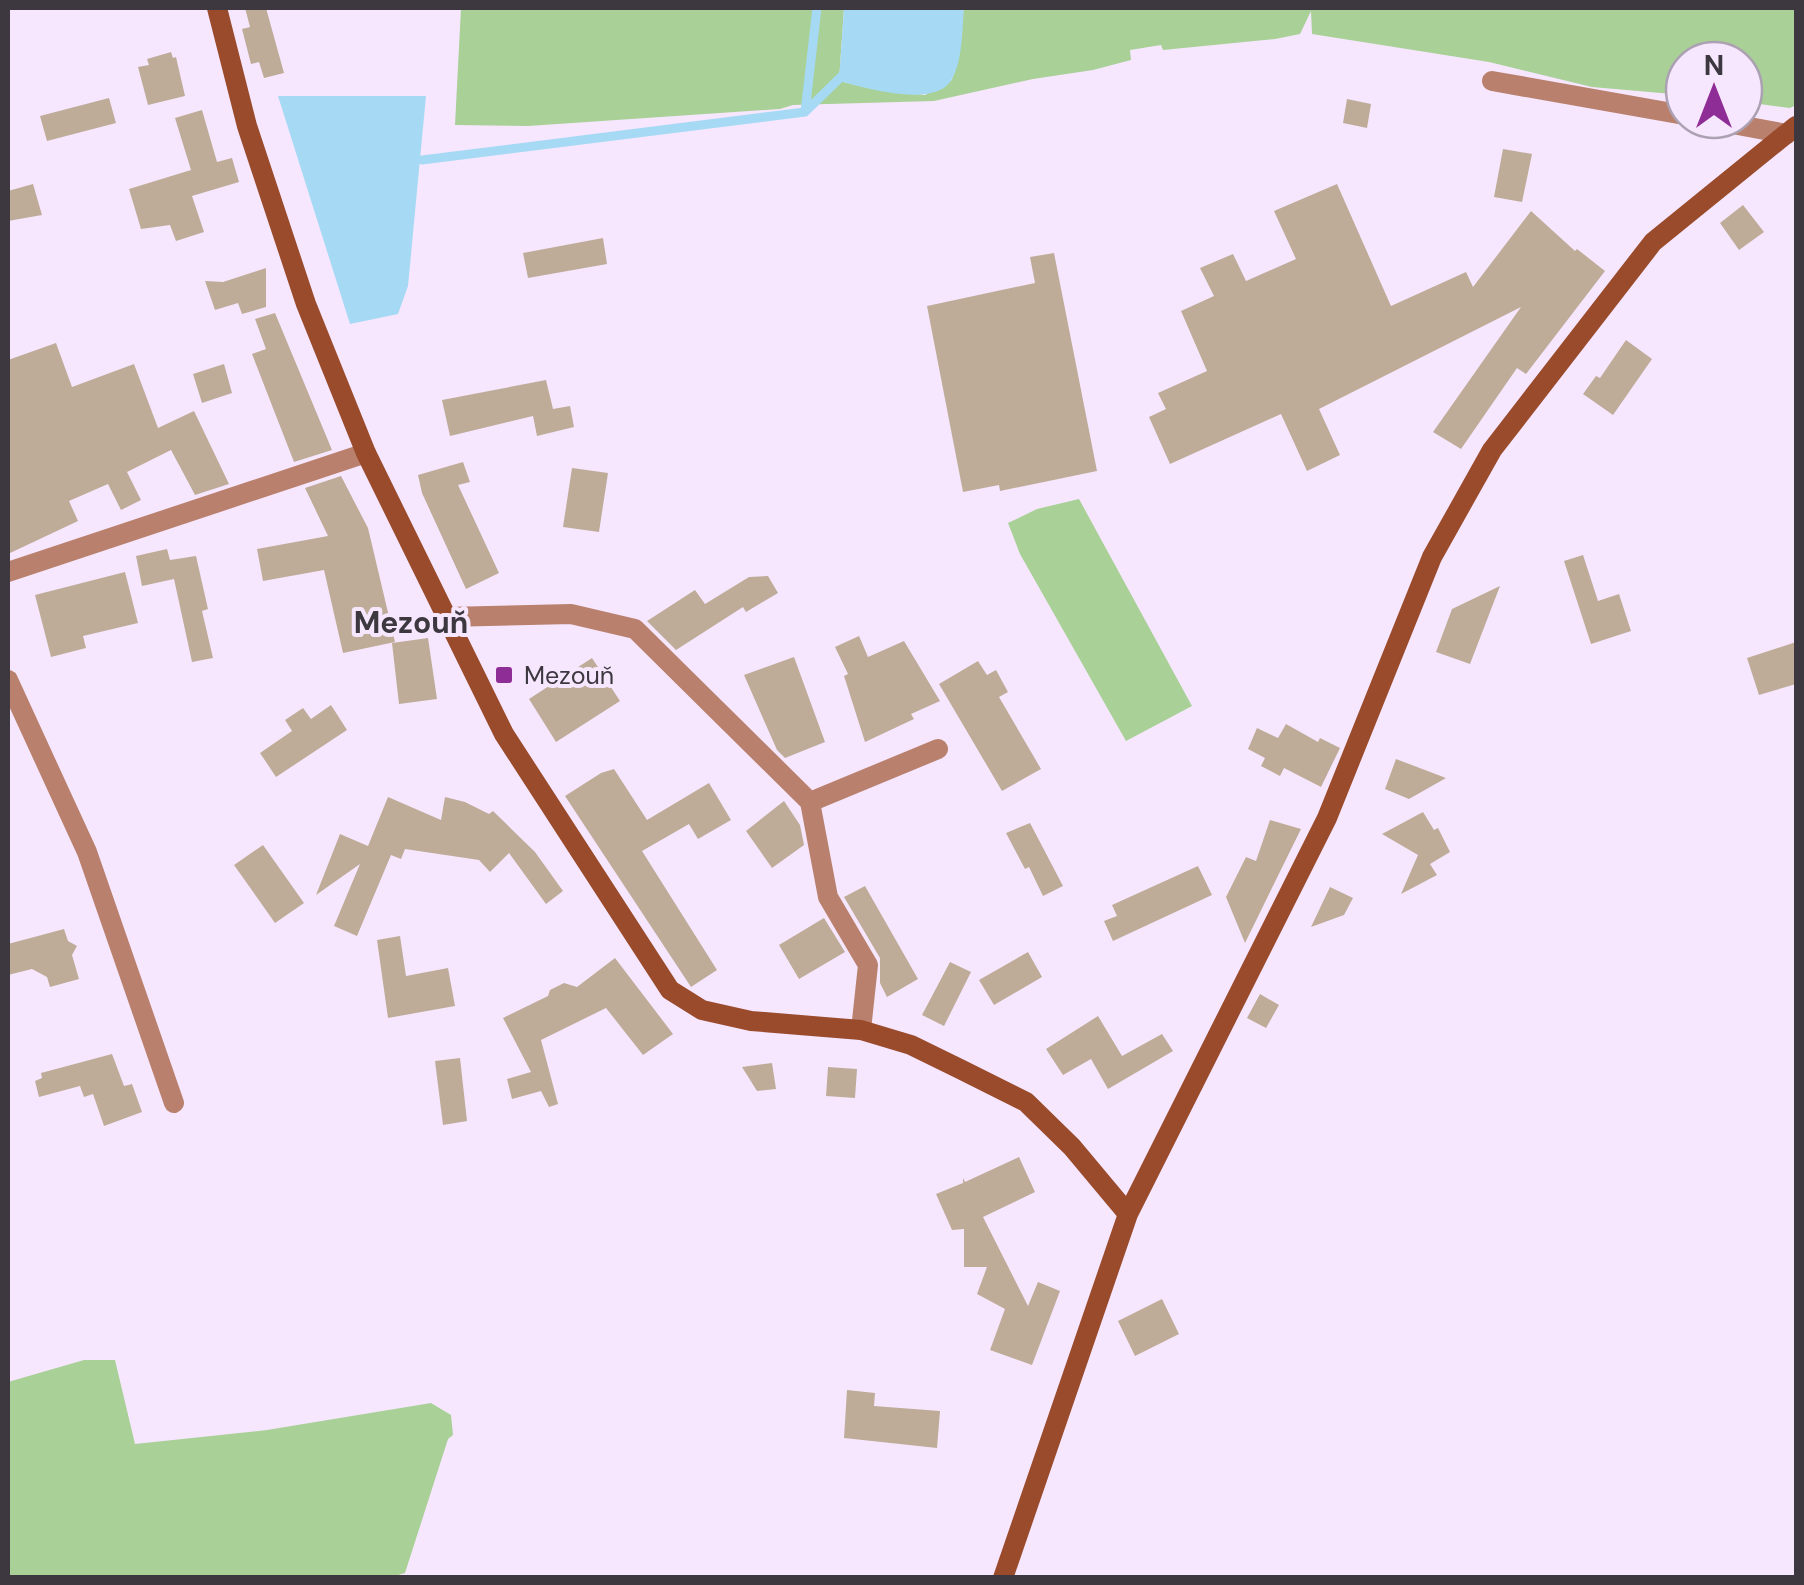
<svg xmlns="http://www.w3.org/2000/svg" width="1804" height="1585" viewBox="0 0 1804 1585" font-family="'DM Sans',sans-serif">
  <rect width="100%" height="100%" fill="#f6e7fe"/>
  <path fill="#a9d097" d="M461 8H844L839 81 868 88 925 95 952 80 964 8H1796V105L1790 108 1744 102V60H1684V95L1592 87 1489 62 1312 34 1311 11 1300 34 1275 39 1163 50 1161 45 1130 50 1131 60 1093 70 1033 79 934 101 793 105 780 109 528 126 455 125Z
    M1079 499 1192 706 1126 741 1020 554 1008 523 1037 509Z
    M84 1360H115L135 1444 267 1430 431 1403 451 1415 453 1435 448 1439 405 1573 388 1578 8 1577V1382Z"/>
  <path fill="#a6daf4" d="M844 8H964C962 29 963 59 952 79 936 109 866 88 839 81Z
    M278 96H426L408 286 398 314 350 324Z"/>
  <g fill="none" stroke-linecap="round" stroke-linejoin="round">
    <path stroke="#a6daf4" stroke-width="9" d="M805 112 846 72
      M422 160 805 112 817 8"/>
  </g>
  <path fill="#beac99" d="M245 8H266L284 73 264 78 259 62 251 64 242 29 250 27Z
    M171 52 173 58 176 57 185 96 148 105 138 67 149 65 147 59Z
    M109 98 116 123 47 141 40 116Z
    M1347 99 1371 104 1367 128 1343 123Z
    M202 110 217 162 232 158 239 182 192 196 204 232 176 241 170 225 141 229 129 189 191 170 175 118Z
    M1503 149 1532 154 1522 202 1494 197Z
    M33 184 42 215 8 221V191Z
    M1337 184 1391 306 1466 272 1473 287 1531 211 1575 251 1577 249 1605 271 1526 374 1517 368 1461 449 1433 432 1521 307 1319 409 1340 455 1307 471 1281 414 1170 464 1149 417 1166 409 1158 393 1207 371 1181 311 1214 296 1200 268 1233 254 1246 281 1296 259 1274 211Z
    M1743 205 1764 232 1739 250 1720 223Z
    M603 238 607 264 528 278 523 253Z
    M1054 253 1097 471 1000 491 999 485 963 492 927 306 1035 283 1030 257Z
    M266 268V307L242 314 238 303 215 310 205 281 223 282Z
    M275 313 332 450 294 462 252 354 266 349 255 319Z
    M1626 340 1652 359 1613 415 1583 394 1596 376 1600 378Z
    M56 343 72 387 134 364 158 428 194 411 229 484 195 495 171 450 127 472 141 500 121 510 108 484 69 501 78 521 8 554V360Z
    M224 364 232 393 202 403 193 374Z
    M546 380 553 409 570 406 574 427 537 436 533 416 450 436 442 400Z
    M463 462 470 482 458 485 499 573 466 589 422 493 418 475Z
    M572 468 608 473 599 532 563 527Z
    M341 476 368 528 395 642 343 653 324 570 263 581 257 549 328 536 305 488Z
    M167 549 170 560 196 556 208 609 202 611 213 658 192 662 174 579 142 586 136 556Z
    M1583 555 1598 601 1619 594 1631 631 1591 644 1564 561Z
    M125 572 138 623 83 636 86 648 51 657 35 595Z
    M768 576 778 593 746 612 743 607 676 650 647 621 695 590 705 604 749 577Z
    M1500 586 1470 664 1436 652 1452 609Z
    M859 636 868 657 904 641 940 701 911 714 914 719 865 742 844 676 848 674 835 647Z
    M428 638 437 699 399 704 392 643Z
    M1796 642V684L1759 695 1747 658Z
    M794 657 825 742 785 758 777 750 744 675Z
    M592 658 620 701 556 742 529 699Z
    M978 661 987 675 996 670 1008 692 999 697 1041 769 1002 791 939 684Z
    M331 705 347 730 276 777 260 753 292 731 285 720 303 708 311 719Z
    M1286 724 1318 742 1320 738 1340 748 1321 787 1284 768 1280 776 1261 766 1265 758 1248 749 1257 728 1278 738Z
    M1396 759 1446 778 1409 799 1385 789Z
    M614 769 647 820 709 783 731 820 698 839 689 824 642 851 717 970 691 987 565 796 601 773Z
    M388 797 441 820 445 797 465 802 489 814 493 811 535 852 563 891 546 904 509 853 490 872 479 860 405 849 401 859 391 855 357 936 334 926 360 864 316 895 340 834 368 846Z
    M784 801 800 825 804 845 772 868 746 831Z
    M1423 812 1434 830 1438 828 1450 852 1430 864 1437 875 1401 894 1418 855 1382 834Z
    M1270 820 1301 829 1245 943 1226 897 1246 857 1256 861Z
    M1030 823 1063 886 1043 896 1029 867 1025 869 1006 833Z
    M263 845 304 903 275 923 234 865Z
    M1198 866 1212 895 1113 941 1104 921 1117 916 1112 905Z
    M865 886 918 979 887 997 880 983V958L844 897Z
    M1330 887 1353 898 1344 915 1311 927Z
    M824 918 845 952 799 979 779 945Z
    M64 929 68 941 77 946 72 955 79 979 50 987 47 977 32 969 8 975V944Z
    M400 936 406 976 448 968 455 1006 388 1018 377 940Z
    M1028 952 1042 977 994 1005 979 980Z
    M615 958 673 1034 643 1055 606 1008 541 1040 558 1104 549 1107 541 1091 512 1099 507 1079 531 1072 503 1018 548 996 550 990 564 983 577 987Z
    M950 962 971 972 944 1026 922 1015Z
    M1260 994 1279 1005 1266 1028 1247 1018Z
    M1098 1016 1122 1056 1162 1034 1173 1051 1108 1089 1091 1059 1063 1075 1046 1049Z
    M112 1054 124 1086 132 1084 142 1112 104 1126 93 1094 84 1097 80 1086 39 1097 35 1081 42 1078 41 1073Z
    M460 1058 467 1121 443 1125 435 1061Z
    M772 1063 776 1089 757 1091 742 1067Z
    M828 1067 857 1069 855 1098 826 1096Z
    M1019 1157 1035 1192 983 1217 1028 1306 1038 1282 1060 1291 1032 1365 990 1350 1005 1309 977 1294 987 1267H964V1229L952 1230 936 1194 963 1183V1178L965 1182Z
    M1162 1299 1179 1334 1135 1356 1118 1321Z
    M847 1390 875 1393 874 1406 940 1411 937 1448 844 1438Z"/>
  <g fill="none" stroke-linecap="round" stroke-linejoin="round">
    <path stroke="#b9816d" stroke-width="20" d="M1492 81 1684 115
      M1711 120 1787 134
      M8 572 366 453
      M445 617 571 614 635 629 810 802 828 897 868 965 861 1030
      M8 680 87 852 174 1103
      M810 802 938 749"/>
    <path stroke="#9a4b2c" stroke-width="20" d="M217 8 247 126 306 304 366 453 504 734 670 990 702 1010 751 1021 861 1030 911 1045 960 1069 1026 1102 1072 1147 1128 1214
      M1003 1578 1128 1214 1327 818 1432 557 1492 450 1653 242 1796 126"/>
  </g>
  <rect fill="#8e2d95" stroke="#f6e7fe" stroke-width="4" x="494" y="665" width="20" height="20" rx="5"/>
  <g text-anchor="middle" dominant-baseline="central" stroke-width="8" stroke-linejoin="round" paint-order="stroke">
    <g font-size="25" fill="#3d3840" stroke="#f6e7fe" text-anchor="start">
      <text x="524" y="675">Mezouň</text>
    </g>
    <g font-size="30" font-weight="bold" fill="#3d3840" stroke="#f6e7fe">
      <text x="411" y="622">Mezouň</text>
    </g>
  </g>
  <rect width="1804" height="1585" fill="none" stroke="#3d3840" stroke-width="20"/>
  <g transform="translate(1714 90)"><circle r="48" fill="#f6e7fe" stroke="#aca1b2" stroke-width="2.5"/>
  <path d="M0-8L18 38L0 25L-18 38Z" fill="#8e2d95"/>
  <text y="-15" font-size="28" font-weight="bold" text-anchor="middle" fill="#3d3840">N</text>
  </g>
</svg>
